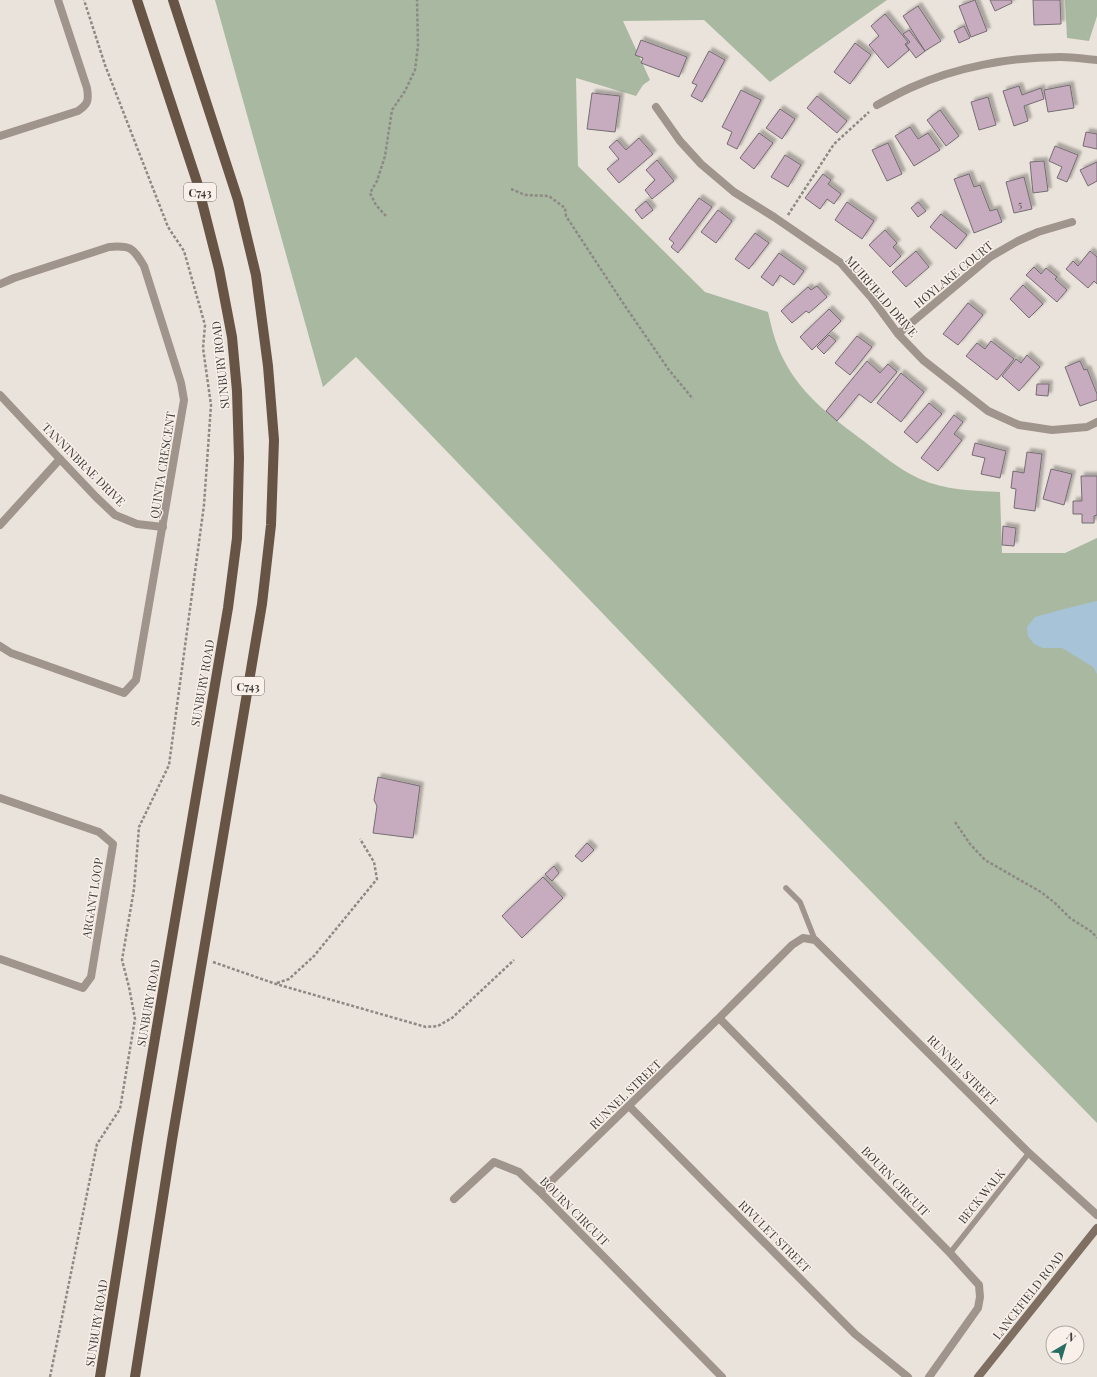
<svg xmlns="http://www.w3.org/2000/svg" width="1097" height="1377" viewBox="0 0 1097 1377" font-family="'Playfair Display',serif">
  <defs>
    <filter id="shadow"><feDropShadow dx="3.5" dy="-3.5" stdDeviation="1" flood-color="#0004"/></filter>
  </defs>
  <rect width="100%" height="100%" fill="#eae3db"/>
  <path fill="#a9b9a1" d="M215 0H887L770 82 704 20 623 21 650 80 643 85 636 96 576 78 578 166 705 292 768 312C771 325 774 338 779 350 798 393 829 415 865 442 882 455 900 470 920 479 945 490 973 491 1000 492L1002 553H1065L1097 538V1123L808 827 356 357 323 387Z
    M1065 0H1097V16L1089 41 1067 38Z"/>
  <path fill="#a7c3d7" d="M1097 601V674L1093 667 1062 648H1043L1034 644 1028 636 1027 627 1035 617 1064 609Z"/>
  <path fill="#c7abbe" stroke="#756d72" filter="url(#shadow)" d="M975 0 987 31 971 37 959 6Z
    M990 0H1011L1012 3 995 11Z
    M1033 0H1060L1061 24 1034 25Z
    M918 6 941 41 925 51 903 16Z
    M885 14 908 42 905 44 909 50 888 68 869 45 879 36 871 26Z
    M964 26 970 38 959 43 954 31Z
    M909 30 925 51 916 58 906 45 910 42 903 34Z
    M641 40 687 57 679 77 641 63 643 58 635 55Z
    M855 43 871 55 850 84 834 72Z
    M709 51 725 60 702 102 691 96 697 85 692 83Z
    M1070 85 1074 108 1048 112 1044 90Z
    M1019 86 1022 95 1041 88 1044 99 1024 106 1028 121 1014 126 1003 91Z
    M741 90 761 100 737 149 727 144 732 132 722 127Z
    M592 93 620 96 615 132 587 129Z
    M817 96 847 121 837 133 807 108Z
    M988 97 996 125 979 130 971 102Z
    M780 109 795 119 782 139 766 128Z
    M940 110 959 136 946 146 927 120Z
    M910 127 918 139 928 133 940 150 914 166 895 136Z
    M1086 132 1097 134V149L1083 146Z
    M759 133 773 143 754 169 740 158Z
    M639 138 653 154 619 183 607 169 619 159 609 147 617 140 626 150Z
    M888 143 902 174 887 181 872 150Z
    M1055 146 1078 155 1067 182 1057 178 1062 167 1049 161Z
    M785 155 801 165 788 187 771 177Z
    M657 160 674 181 652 199 645 190 655 180 646 170Z
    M1044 161 1048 191 1033 193 1030 162Z
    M1097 162V181L1088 186 1080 170Z
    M823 174 831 180 828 184 841 194 834 204 827 199 820 209 805 198Z
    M969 174 974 187 980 185 990 211 997 209 1002 222 974 233 954 179Z
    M1024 177 1032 209 1014 213 1006 182Z
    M699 198 712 207 678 253 671 247 674 243 669 239Z
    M646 201 653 210 642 219 635 210Z
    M847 202 874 221 862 239 835 220Z
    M918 202 926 211 918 217 911 208Z
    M718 210 732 221 716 243 701 232Z
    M941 214 967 235 956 249 930 227Z
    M885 230 897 243 893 247 901 256 890 267 869 245Z
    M755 233 769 243 749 269 735 259Z
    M916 251 929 267 906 287 892 272Z
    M1090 251 1097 257V284L1094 281 1088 288 1066 269 1073 261 1078 266Z
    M779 253 804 271 794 285 780 275 773 286 761 277Z
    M1034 267 1041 274 1046 268 1057 277 1055 279 1067 290 1057 302 1026 275Z
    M1023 285 1043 304 1029 318 1010 299Z
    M817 286 827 297 809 313 806 311 792 323 781 311 808 287 811 290Z
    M968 303 983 315 958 345 943 334Z
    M829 309 841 321 812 350 800 337Z
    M829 335 836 341 824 354 817 347Z
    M857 336 872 347 850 375 835 363Z
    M991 341 1014 359 997 380 966 356 977 343 985 349Z
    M1027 355 1040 367 1019 391 1002 376 1016 359 1021 363Z
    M867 361 880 373 888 364 897 372 871 403 859 394 837 421 826 411Z
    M1080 361 1084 370 1087 369 1097 394V400L1080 406 1065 367Z
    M901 373 924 392 901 422 877 403Z
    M1037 384H1049L1048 396 1036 395Z
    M929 403 942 414 917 443 904 432Z
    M954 415 963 422 954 434 962 440 938 471 921 458Z
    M975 443 1006 451 1000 478 981 474 985 458 972 455Z
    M1027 452 1042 454 1035 511 1014 508 1016 489 1011 488 1013 471 1024 473Z
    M1051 469 1072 474 1064 505 1043 499Z
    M1081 476H1097V515L1094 516V523H1082V514H1073V501H1082Z
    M1003 526 1016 528 1014 546 1002 545Z
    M378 777 420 786 413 838 373 833 377 806 374 800Z
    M587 843 594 850 582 862 575 856Z
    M554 866 559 873 552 881 545 874Z
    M543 877 563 898 522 938 502 916Z"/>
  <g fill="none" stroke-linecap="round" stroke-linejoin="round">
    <path stroke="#8e8984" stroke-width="2.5" stroke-dasharray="3 2" stroke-linecap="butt" d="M511 189 525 195 549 196 565 208 566 216 625 306 669 370 693 399
      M788 215 834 144 869 112
      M386 216 376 205 370 193 377 181 385 156 392 110 405 91 415 70 418 46 417 0
      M955 822 970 844 985 860 1041 892 1055 903 1070 918 1092 932 1097 938
      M213 962 276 984 426 1027 438 1026 452 1018 514 960
      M277 983 289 979 314 956 377 879 374 862 360 839
      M50 1377 97 1144 120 1109 135 1019 129 987 122 960 134 889 139 827 169 765 204 505 211 405 203 348 205 325 184 251 168 227 105 65 84 0"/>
    <path stroke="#a0958c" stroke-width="5.5" d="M786 888 800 902 815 940
      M950 1253 1029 1153"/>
    <path stroke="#a0958c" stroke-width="8" d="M877 105C888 99 899 93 910 88 956 67 1010 57 1061 57 1073 57 1085 59 1097 60
      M656 107 680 141 701 164 734 192 774 217 841 263 870 296 898 334 923 360 988 411 1019 425 1052 430 1087 427 1097 422
      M0 136 78 111C88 104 89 101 87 88L58 0
      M0 284 14 278 109 247C131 245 133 248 144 266L181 383 184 400 136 680 124 693 11 653 0 646
      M898 334 990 257 1018 241 1038 232 1072 222
      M60 459 96 497 115 515 137 524 163 527
      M0 798 99 832 113 844 91 977 83 988 0 959
      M719 1018 950 1253 979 1285 980 1297 978 1308 929 1377
      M629 1106 855 1334 908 1377
      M540 1192 719 1018 792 945 803 938 815 940 1029 1153 1097 1215
      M454 1199 494 1162 519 1172 540 1192 722 1377"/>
    <path stroke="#a0958c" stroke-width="8" d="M0 395 60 459 0 525"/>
    <path stroke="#7f6f62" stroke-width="8" d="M978 1377 1097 1228"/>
    <path stroke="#685445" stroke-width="10" d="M100 1377 138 1138 228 608 237 538 239 458 237 391 232 337 219 269 197 182 137 0
      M135 1377 172 1140 262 604 271 525 274 440 268 366 256 275 238 200 173 0"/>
  </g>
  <g text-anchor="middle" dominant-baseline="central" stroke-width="3" stroke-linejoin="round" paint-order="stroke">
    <g font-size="10" fill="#61585a">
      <text x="1020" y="204">5</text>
    </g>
    <g fill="#f8f0e9" stroke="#76726e" stroke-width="1">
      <rect x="184" y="183" width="32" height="18" rx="3"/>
      <rect x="232" y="677" width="32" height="18" rx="3"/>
    </g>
    <g font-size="11" font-weight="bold" fill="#3f3c39">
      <text x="200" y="192">C743</text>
      <text x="248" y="686">C743</text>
    </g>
    <g font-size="12" fill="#3f3c39" stroke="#f8f0e9">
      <text transform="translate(953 274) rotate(-39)">HOYLAKE COURT</text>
      <text transform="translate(882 296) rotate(49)">MUIRFIELD DRIVE</text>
      <text transform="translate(220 365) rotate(-96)">SUNBURY ROAD</text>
      <text transform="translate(84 464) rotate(45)">TANNINBRAE DRIVE</text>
      <text transform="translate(162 465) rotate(-81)">QUINTA CRESCENT</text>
      <text transform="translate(202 683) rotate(-80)">SUNBURY ROAD</text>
      <text transform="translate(92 898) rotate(-81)">ARGANT LOOP</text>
      <text transform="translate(148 1003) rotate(-80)">SUNBURY ROAD</text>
      <text transform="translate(963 1070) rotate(45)">RUNNEL STREET</text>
      <text transform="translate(625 1094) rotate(-44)">RUNNEL STREET</text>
      <text transform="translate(896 1181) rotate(46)">BOURN CIRCUIT</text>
      <text transform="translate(981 1196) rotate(-51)">BECK WALK</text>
      <text transform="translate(575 1211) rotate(45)">BOURN CIRCUIT</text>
      <text transform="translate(775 1236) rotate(45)">RIVULET STREET</text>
      <text transform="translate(1028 1295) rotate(-52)">LANCEFIELD ROAD</text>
      <text transform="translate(96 1323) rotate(-81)">SUNBURY ROAD</text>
    </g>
  </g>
  <g transform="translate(1065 1345) rotate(38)"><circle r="19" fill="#f8f0e9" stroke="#aea8a3"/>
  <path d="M0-3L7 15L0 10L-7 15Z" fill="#286e62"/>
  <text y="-6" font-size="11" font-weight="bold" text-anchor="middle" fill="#3f3c39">N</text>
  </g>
</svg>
